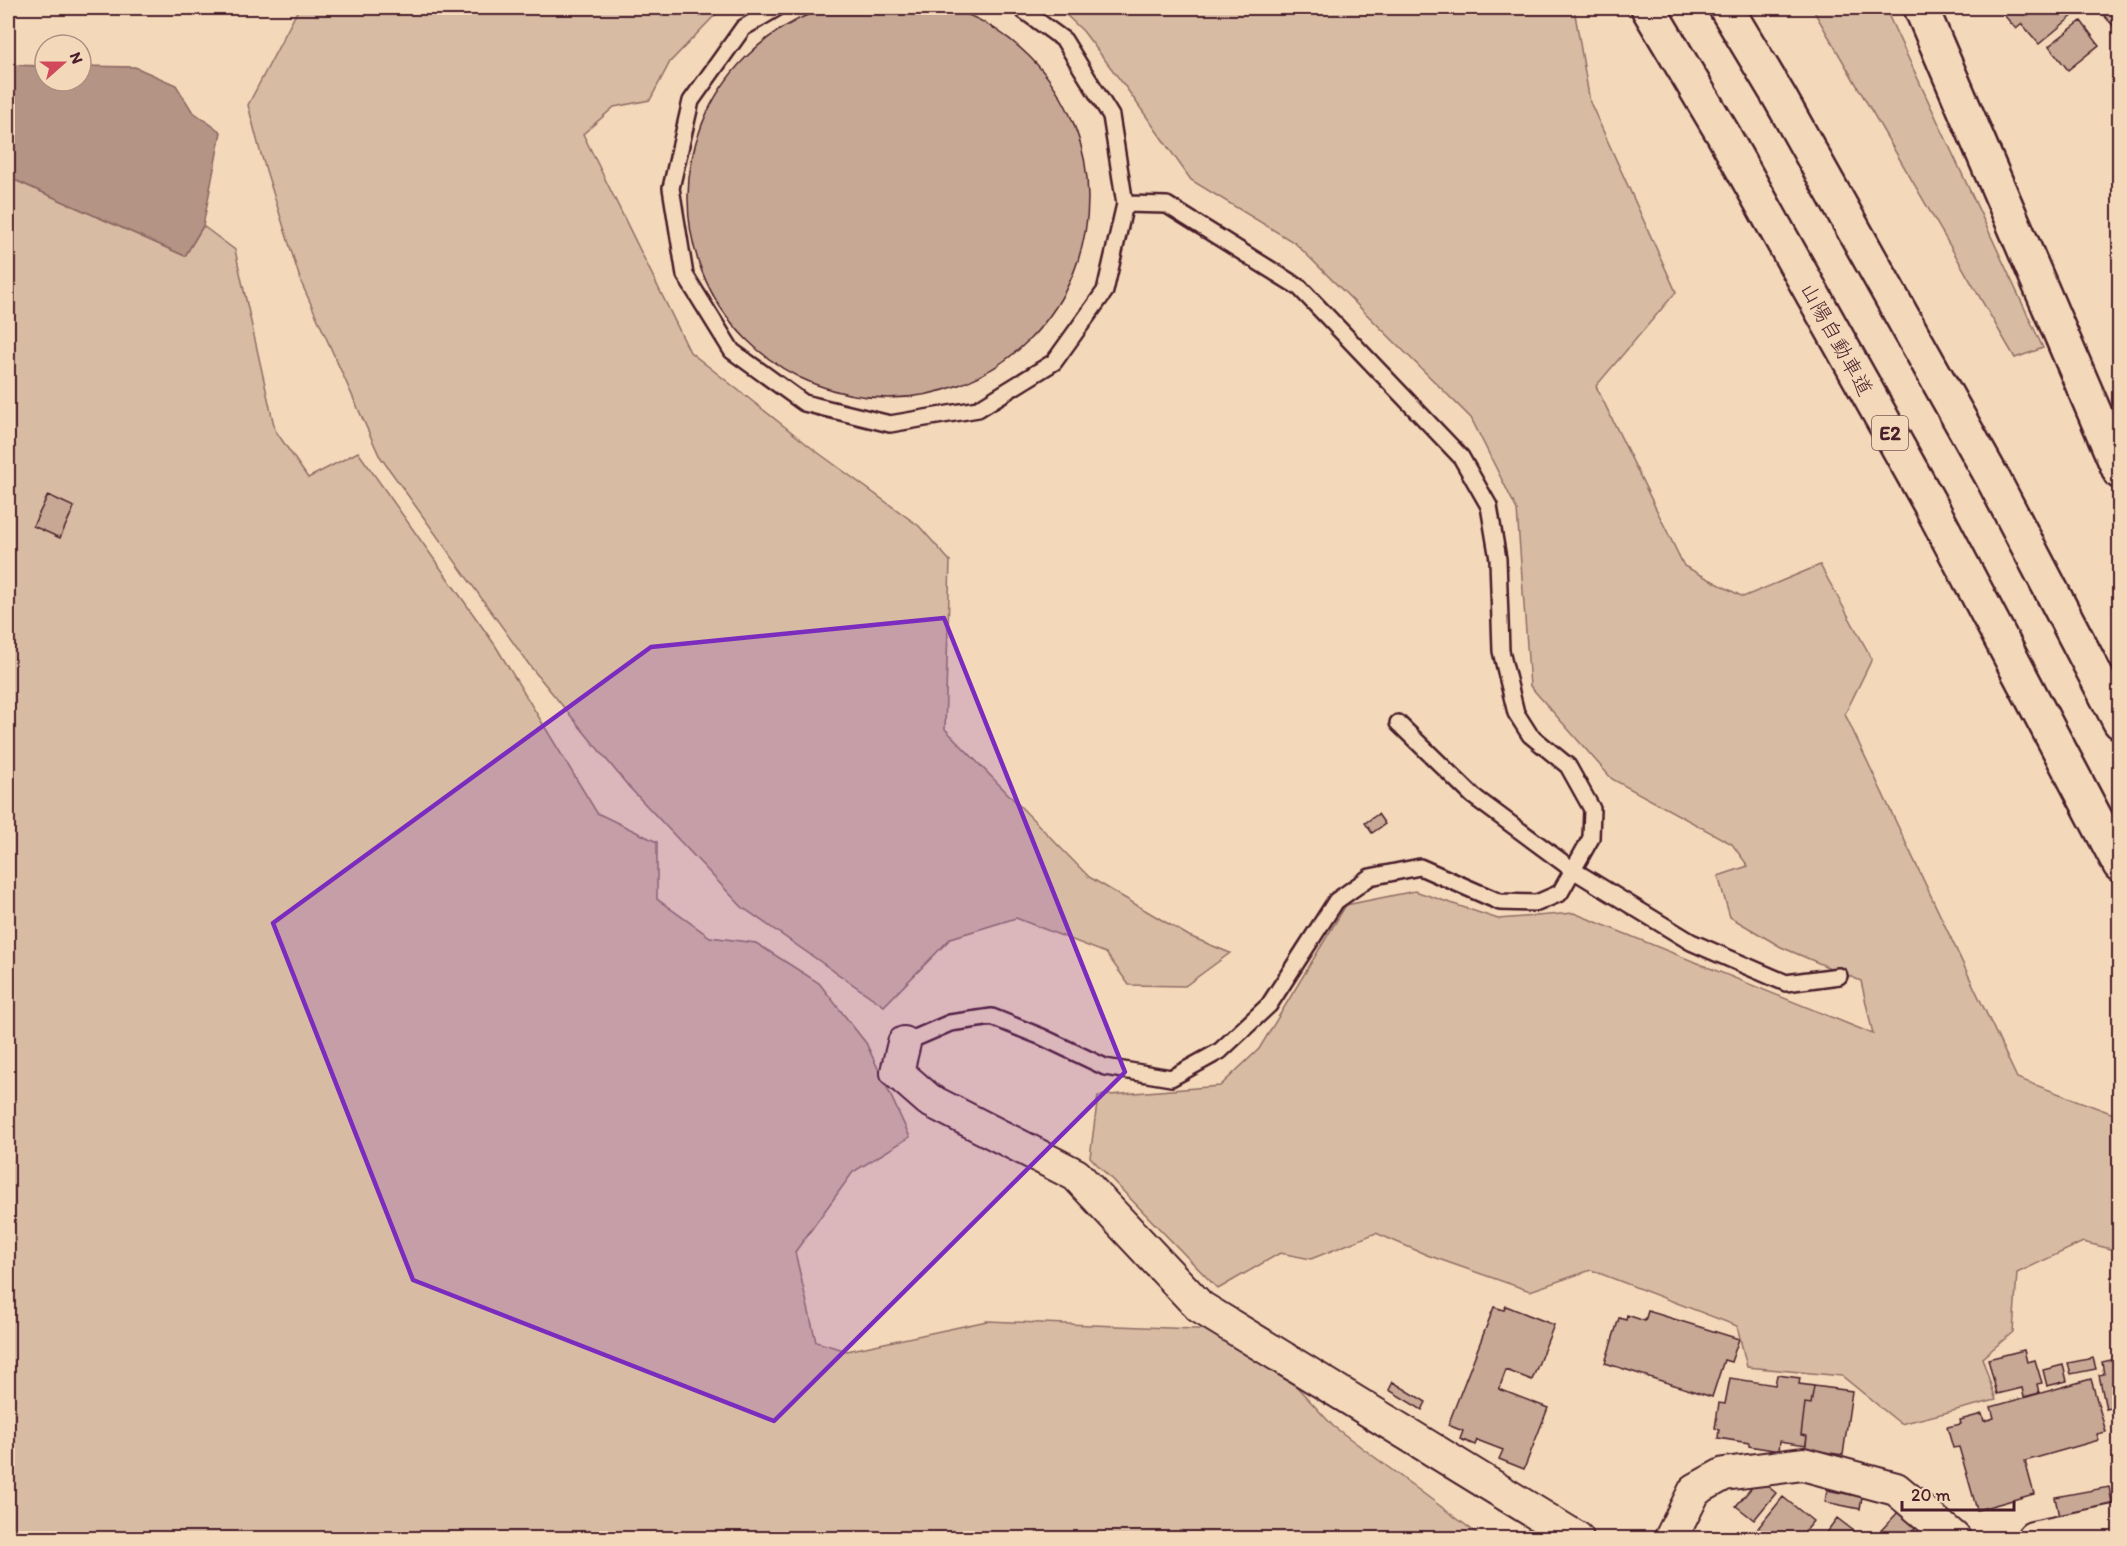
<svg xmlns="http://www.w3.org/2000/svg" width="2127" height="1546" viewBox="0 0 2127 1546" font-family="Itim,'Klee One',sans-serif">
  <rect width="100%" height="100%" fill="#f3d9ba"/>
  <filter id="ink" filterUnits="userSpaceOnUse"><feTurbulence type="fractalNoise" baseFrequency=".0167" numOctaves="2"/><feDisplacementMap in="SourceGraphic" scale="12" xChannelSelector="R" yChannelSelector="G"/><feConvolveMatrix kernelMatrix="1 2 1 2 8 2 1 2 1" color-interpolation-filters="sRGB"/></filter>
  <g filter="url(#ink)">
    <path fill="#d7bba2" stroke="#906d66" stroke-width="1.5" d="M299 8H725L715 15 670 62 650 100 614 107 583 134 690 352 813 449 919 526 950 561 945 729 1089 877 1189 936 1230 953 1185 986 1129 985 1106 953 1016 918 951 938 884 1006 742 907 629 787 530 666 379 455 301 282 260 151 248 105Z
      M1059 8H1574L1590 102 1676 292 1596 386 1684 566 1743 597 1820 565 1872 659 1845 714 2017 1078 2119 1116V1251L2083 1242 2017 1273 2013 1332 1982 1358 1996 1400 1901 1424 1842 1376 1747 1367 1737 1326 1591 1270 1530 1291 1427 1255 1376 1233 1311 1259 1280 1253 1218 1289 1090 1157 1098 1096 1220 1086 1259 1049 1346 905 1415 891 1498 919 1574 913 1873 1034 1861 981 1781 947 1730 917 1718 876 1748 866 1732 844 1612 779 1530 686 1517 510 1471 418 1295 243 1191 180 1127 89 1083 31Z
      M1812 8H1885L2043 348 2015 358Z
      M8 177 185 256 203 226 235 250 275 430 308 478 358 452 495 645 597 813 657 842V899L710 937 756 943 819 983 866 1043 910 1137 853 1172 795 1252 816 1342 847 1351 987 1321 1220 1330 1261 1348 1333 1426 1475 1532 1481 1538H8Z"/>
    <path fill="#b49485" stroke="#8a6561" stroke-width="1.5" d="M8 65 45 66V81H81V66L135 67 176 85 192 111 221 132 203 226 185 256 8 177Z"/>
    <path fill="#c6a894" stroke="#4a1f2b" stroke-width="1.5" d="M688 198a200 200 0 1 1 400 0a200 200 0 1 1-400 0Z
      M1998 8H2070L2075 14 2039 44 2022 24 2016 29Z
      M2097 8H2120V33Z
      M2081 21 2099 45 2068 70 2049 46Z
      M48 495 74 507 60 538 33 526Z
      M1378 814 1385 824 1372 833 1365 823Z
      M1506 1306 1554 1325 1532 1380 1506 1370 1499 1389 1548 1408 1524 1469 1499 1459 1503 1450 1477 1440 1475 1445 1460 1439 1463 1431 1448 1425 1494 1307 1504 1310Z
      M1648 1311 1739 1339 1731 1362 1724 1360 1712 1397 1605 1363 1619 1318 1626 1320 1627 1315 1645 1321Z
      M2024 1350 2027 1362 2035 1360 2042 1383 2037 1384 2039 1393 2024 1397 2022 1388 1997 1394 1988 1359Z
      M2093 1358 2096 1369 2071 1374 2068 1363Z
      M2120 1358V1406L2106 1409 2099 1375 2104 1374 2102 1362Z
      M2063 1365 2067 1381 2047 1386 2043 1370Z
      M1777 1375 1800 1378 1799 1384 1814 1386 1811 1404 1805 1403 1801 1435 1807 1436 1806 1445 1780 1441 1779 1451 1749 1446V1443L1718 1438 1719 1429 1715 1428 1719 1403 1725 1404 1730 1378 1775 1385Z
      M2091 1379 2106 1432 2097 1434 2099 1440 2025 1461 2034 1494 1977 1510 1959 1447 1953 1448 1947 1427 1961 1424 1960 1420 1982 1414 1984 1421 1994 1418 1991 1407Z
      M1393 1382 1426 1402 1422 1410 1389 1390Z
      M1814 1386 1852 1391 1843 1455 1805 1449 1807 1436 1801 1435 1805 1403 1811 1404Z
      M1759 1479 1776 1493 1754 1520 1736 1506Z
      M2109 1487 2113 1507 2059 1517 2055 1497Z
      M1827 1490 1862 1497 1860 1509 1825 1502Z
      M1783 1497 1813 1521 1799 1538H1750Z
      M1900 1510 1917 1527 1906 1538H1874Z
      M1837 1518 1858 1534 1854 1538H1822Z"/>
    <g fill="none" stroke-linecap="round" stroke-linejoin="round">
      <g stroke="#4a1f2b" stroke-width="20">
        <path id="service" d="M777 8 743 28 691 101 671 188 685 275 732 351 804 403 890 424 978 409 1054 362 1105 291 1125 204 1111 116 1064 40 1020 8
          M1398 723 1473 796 1573 870 1691 942 1786 983 1839 976
          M904 1043 950 1023 992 1017 1042 1037 1105 1067 1171 1078 1220 1051 1269 1005 1336 901 1370 877 1420 867 1500 902 1537 903 1560 893 1591 838 1592 809 1568 766 1530 735 1516 713 1501 651 1498 559 1489 506 1461 457 1300 288 1167 205 1125 204"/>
      </g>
      <g stroke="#4a1f2b" stroke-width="36">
        <path id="minor" d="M904 1043 897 1072 929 1100 1076 1175 1200 1307 1577 1538
          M1671 1538 1695 1490 1724 1474 1803 1464 1896 1489 1954 1538
          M2033 1538 2120 1520"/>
      </g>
      <g stroke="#4a1f2b" stroke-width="38">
        <path id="tertiary" d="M1921 8 2120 472"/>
      </g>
      <g stroke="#4a1f2b" stroke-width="38">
        <path id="motorway" d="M1648 8 1723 134 1931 506 2120 865
          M1726 8 1780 98 1992 477 2120 722"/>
      </g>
      <use href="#service" stroke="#f3d9ba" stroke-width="15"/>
      <use href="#minor" stroke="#f3d9ba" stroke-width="32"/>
      <use href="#tertiary" stroke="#f3d9ba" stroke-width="33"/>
      <use href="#motorway" stroke="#f3d9ba" stroke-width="33"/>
    </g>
  </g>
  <path fill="#7b2cbf" fill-opacity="0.2" stroke="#7b2cbf" stroke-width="4.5" stroke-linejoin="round" d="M944 618 1125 1072 774 1421 413 1280 273 923 651 647Z"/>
  <g text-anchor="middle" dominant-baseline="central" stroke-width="4.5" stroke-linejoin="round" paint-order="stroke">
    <rect fill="#f3d9ba" stroke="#7d5756" stroke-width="1.5" x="1872" y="416" width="36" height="34" rx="4.5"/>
    <g font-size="20" font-weight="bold" fill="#4a1f2b">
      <text x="1890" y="433">E2</text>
    </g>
    <g font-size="21" fill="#4a1f2b" stroke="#f3d9ba">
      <text transform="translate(1837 339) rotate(61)">山陽自動車道</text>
    </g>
  </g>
  <rect width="2127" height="1546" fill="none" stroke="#f3d9ba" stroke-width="30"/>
  <rect x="15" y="15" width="2097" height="1516" fill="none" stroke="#4a1f2b" stroke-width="2" filter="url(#ink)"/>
  <g transform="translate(63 63) rotate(69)"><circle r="28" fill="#f3d9ba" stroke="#af8f81" stroke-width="1.5"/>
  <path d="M0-4.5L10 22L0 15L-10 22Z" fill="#d1495b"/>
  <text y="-9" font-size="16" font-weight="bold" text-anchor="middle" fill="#4a1f2b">N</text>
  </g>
  <path d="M1902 1501v9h112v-9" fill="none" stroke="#4a1f2b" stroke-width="3"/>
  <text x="1911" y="1501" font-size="18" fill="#4a1f2b" stroke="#f3d9ba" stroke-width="4.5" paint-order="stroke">20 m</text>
</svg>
